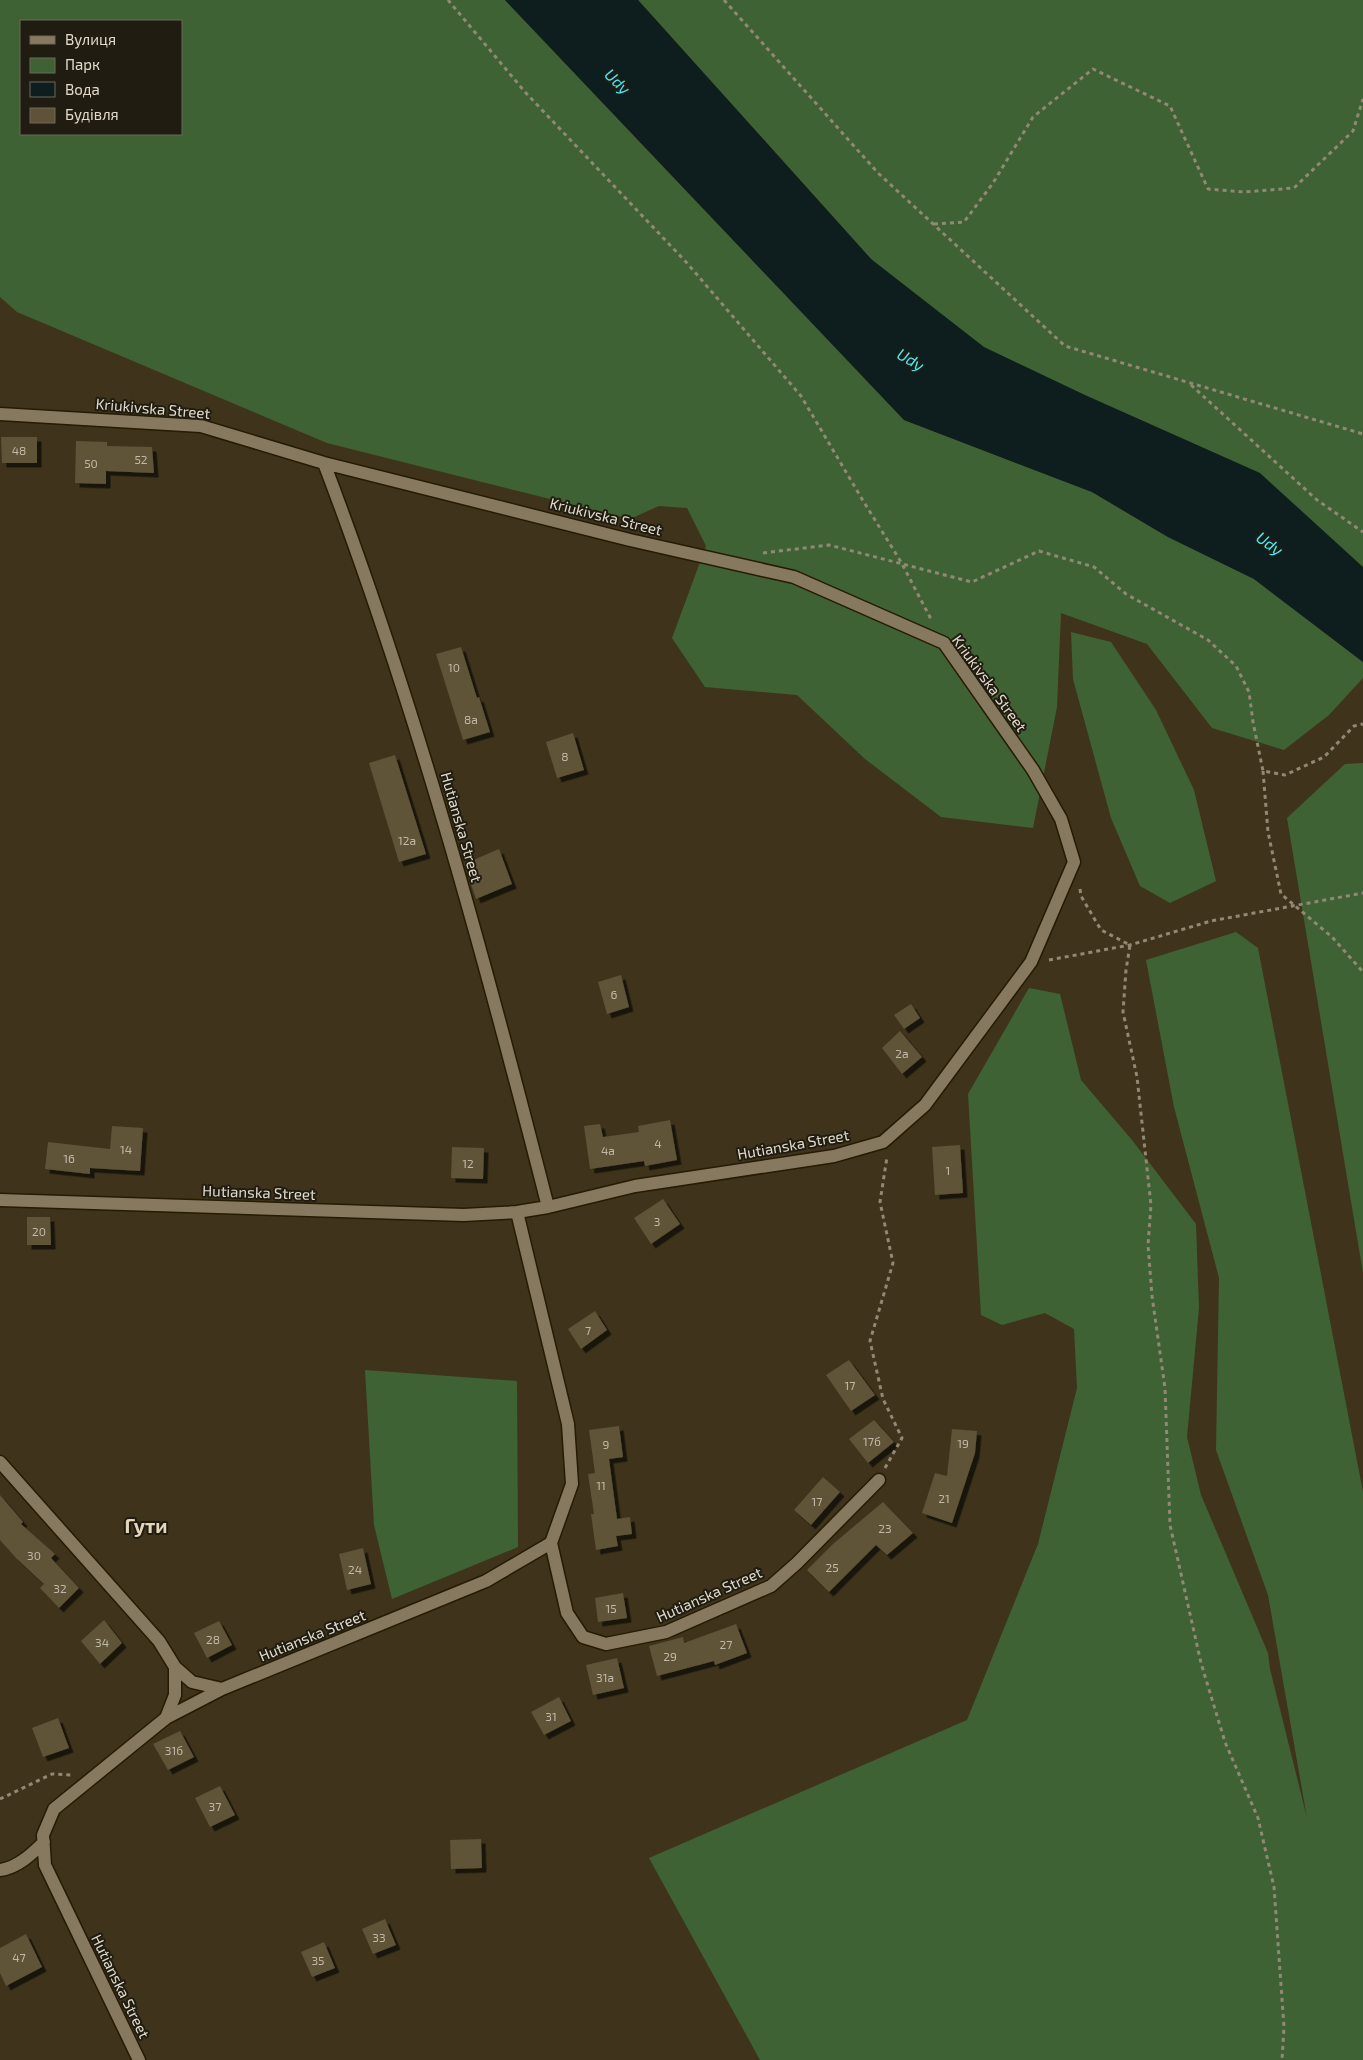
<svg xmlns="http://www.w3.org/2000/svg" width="1363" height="2060" viewBox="0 0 1363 2060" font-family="'Exo 2',sans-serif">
  <defs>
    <filter id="shadow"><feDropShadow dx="4.5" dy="4.5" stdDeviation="0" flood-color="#0009"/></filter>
  </defs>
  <rect width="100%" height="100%" fill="#3f341b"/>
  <path fill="#3f6234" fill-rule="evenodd" d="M0 0H505L904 420 1092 492 1168 537 1254 579 1363 662V678L1329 715 1284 750 1212 728 1147 644 1061 613 1057 707 1033 828 941 817 865 759 797 695 705 687 672 638 706 546 687 508 659 506 630 519 327 443 17 312 0 297ZM21 21H181V134H21Z
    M638 0H1363V570L979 354 871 259Z
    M1071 632 1111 642 1156 710 1194 790 1216 881 1170 903 1140 886 1111 818 1073 679Z
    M1363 763V1273L1287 818 1345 764Z
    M1236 932 1258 948 1363 1492V2060H760L649 1858 967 1720 1038 1544 1077 1388 1074 1329 1045 1313 1002 1325 981 1315 968 1094 1029 988 1060 994 1081 1080 1132 1140 1196 1224 1199 1308 1187 1437 1201 1495 1268 1653 1270 1669 1307 1818 1268 1595 1216 1450 1219 1278 1174 1107 1146 960Z
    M365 1370 517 1381 518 1547 392 1599 374 1525Z"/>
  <path fill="#0e1e1f" d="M505 0H638L871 259 984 347 1085 395 1260 473 1363 567V662L1254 579 1168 537 1092 492 904 420Z"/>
  <path fill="#5f5239" filter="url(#shadow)" d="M1 437H37V463H2Z
    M76 441 107 442V446L152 447 154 473 106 471V484L75 483Z
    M461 647 477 698 479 697 490 732 463 740 436 654Z
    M573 733 584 770 557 778 546 742Z
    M395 755 426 854 399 862 369 763Z
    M499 849 512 884 476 899 464 864Z
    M621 975 629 1007 607 1014 598 982Z
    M911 1004 920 1018 904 1029 894 1015Z
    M900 1031 922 1057 902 1074 882 1048Z
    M670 1120 677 1160 645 1166 644 1161 590 1169 584 1126 600 1124 603 1137 639 1132 638 1126Z
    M112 1126 143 1128 140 1171 90 1168V1174L45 1169 48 1142 110 1149Z
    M960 1145 963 1193 935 1195 932 1147Z
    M452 1147 484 1148 483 1179 451 1178Z
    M663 1199 680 1224 651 1244 634 1218Z
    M27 1217H50L51 1245H27Z
    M595 1311 607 1330 581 1349 568 1329Z
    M849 1360 875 1395 851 1411 826 1375Z
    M874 1420 894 1442 868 1463 849 1439Z
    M619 1426 623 1457 609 1459 617 1519 630 1517 632 1534 616 1536 618 1546 596 1550 591 1514H594L588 1474 595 1473 589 1430Z
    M952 1429 977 1431 975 1453 952 1523 922 1513 935 1473 947 1476Z
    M823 1477 840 1492 811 1525 794 1510Z
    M0 1495 23 1522 21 1524 55 1554 51 1558 79 1588 59 1608 40 1588 44 1584 16 1558 0 1540Z
    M883 1502 913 1533 887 1555 876 1545 829 1592 807 1570 833 1544Z
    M363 1548 371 1584 347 1590 339 1554Z
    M623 1593 627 1618 598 1622 595 1598Z
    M104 1620 122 1643 100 1664 81 1641Z
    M219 1621 232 1645 207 1658 194 1633Z
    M736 1624 747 1653 715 1665 714 1661 657 1676 649 1646 683 1637 684 1643Z
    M617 1658 624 1688 593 1695 586 1665Z
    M559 1697 571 1721 544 1735 531 1712Z
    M58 1718 69 1748 43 1757 32 1728Z
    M180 1731 194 1757 168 1770 153 1744Z
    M220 1786 235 1815 210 1827 195 1798Z
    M481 1839 482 1868 451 1869 450 1840Z
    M385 1919 396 1945 373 1954 362 1929Z
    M26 1934 42 1967 6 1986 0 1973V1948Z
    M324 1942 335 1968 312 1977 301 1952Z"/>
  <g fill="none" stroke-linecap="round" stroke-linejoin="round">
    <g stroke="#261b03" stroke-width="15">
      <path id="minor" d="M0 414 201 426 324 463 630 540 794 577 944 643 1033 770 1061 819 1074 862 1031 962 925 1105 883 1142 834 1156 635 1186 548 1207 517 1212 464 1215 0 1200
        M324 463C416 705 484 956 548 1207
        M0 1462 159 1641 175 1667V1695L166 1718 54 1809 43 1835 45 1865 139 2060
        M551 1543 567 1613 583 1637 606 1644 666 1632 771 1586 797 1563 879 1480
        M175 1667 192 1682 222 1689
        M166 1718 222 1689 486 1581 551 1543 572 1484 568 1424 517 1212
        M0 1870C17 1868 32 1854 44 1842"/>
    </g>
    <path stroke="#918875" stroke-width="3" stroke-dasharray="4 4" stroke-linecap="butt" d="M448 0 525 92 687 263 801 396 862 499 901 562 932 621
      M724 0 878 173 1065 346 1363 434
      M934 224 964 222 993 183 1033 117 1093 69 1170 106 1208 189 1244 192 1294 188 1353 131 1363 99
      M1191 385 1317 500 1363 532
      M763 553 829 545 972 582 1039 551 1094 567 1126 594 1208 640 1236 666 1249 692 1253 722 1263 771 1285 775 1324 757 1354 726 1363 724
      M1263 771 1268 832 1281 894 1332 937 1363 972
      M1080 889 1081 896 1101 930 1130 945 1126 970 1123 1012 1137 1077 1151 1205 1148 1245 1152 1296 1165 1388 1170 1525 1201 1663 1225 1742 1258 1818 1274 1887 1284 2027 1282 2060
      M1049 960 1130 945 1211 921 1363 893
      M885 1468 902 1438 883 1399 870 1341 893 1263 880 1202 887 1157
      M0 1799 52 1774 71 1775"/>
    <use href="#minor" stroke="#86795f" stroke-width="12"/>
  </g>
  <g text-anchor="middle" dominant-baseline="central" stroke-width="4" stroke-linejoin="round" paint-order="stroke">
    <g font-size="12" fill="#c1b9a8">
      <text x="19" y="450">48</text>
      <text x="141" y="459">52</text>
      <text x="91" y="463">50</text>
      <text x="454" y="667">10</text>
      <text x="471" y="719">8а</text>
      <text x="565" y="756">8</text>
      <text x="407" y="840">12а</text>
      <text x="614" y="994">6</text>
      <text x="902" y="1053">2а</text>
      <text x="658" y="1143">4</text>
      <text x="126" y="1149">14</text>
      <text x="608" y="1150">4а</text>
      <text x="69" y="1158">16</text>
      <text x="468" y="1163">12</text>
      <text x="948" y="1170">1</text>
      <text x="657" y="1221">3</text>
      <text x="39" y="1231">20</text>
      <text x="588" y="1330">7</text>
      <text x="850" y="1385">17</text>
      <text x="872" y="1441">17б</text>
      <text x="963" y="1443">19</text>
      <text x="606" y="1444">9</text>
      <text x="601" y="1485">11</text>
      <text x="944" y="1498">21</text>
      <text x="817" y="1501">17</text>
      <text x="885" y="1528">23</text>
      <text x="34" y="1555">30</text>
      <text x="832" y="1567">25</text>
      <text x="355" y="1569">24</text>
      <text x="60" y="1588">32</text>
      <text x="611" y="1608">15</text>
      <text x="213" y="1639">28</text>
      <text x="102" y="1642">34</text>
      <text x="726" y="1644">27</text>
      <text x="670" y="1656">29</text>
      <text x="605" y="1677">31а</text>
      <text x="551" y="1716">31</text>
      <text x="174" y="1750">31б</text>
      <text x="215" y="1806">37</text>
      <text x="379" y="1937">33</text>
      <text x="19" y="1957">47</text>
      <text x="318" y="1960">35</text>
    </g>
    <g font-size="15" fill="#e2dbcd" stroke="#211c11">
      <text transform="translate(153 408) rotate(5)">Kriukivska Street</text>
      <text transform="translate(606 516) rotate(14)">Kriukivska Street</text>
      <text transform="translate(990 683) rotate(54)">Kriukivska Street</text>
      <text transform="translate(462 827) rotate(74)">Hutianska Street</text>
      <text transform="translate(793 1144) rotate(-10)">Hutianska Street</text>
      <text transform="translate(259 1192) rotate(2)">Hutianska Street</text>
      <text transform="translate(709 1594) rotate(-24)">Hutianska Street</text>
      <text transform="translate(312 1635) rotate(-22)">Hutianska Street</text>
      <text transform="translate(121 1986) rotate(64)">Hutianska Street</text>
    </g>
    <g font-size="16" font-style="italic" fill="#40eefc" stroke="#211c11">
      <text transform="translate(618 81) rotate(44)">Udy</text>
      <text transform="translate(911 359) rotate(30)">Udy</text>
      <text transform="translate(1270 543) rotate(36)">Udy</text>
    </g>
    <g font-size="20" font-weight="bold" fill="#e5d6b9" stroke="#211c11">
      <text x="146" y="1525">Гути</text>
    </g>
  </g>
  <rect x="20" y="20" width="162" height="115" fill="#211c11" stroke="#6e685c"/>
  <rect x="30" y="36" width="25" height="8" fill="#86795f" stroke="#6e685c"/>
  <text x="65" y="45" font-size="15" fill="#e2dbcd">Вулиця</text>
  <rect x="30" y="58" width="25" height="15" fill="#3f6234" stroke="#6e685c"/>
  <text x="65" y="70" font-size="15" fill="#e2dbcd">Парк</text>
  <rect x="30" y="82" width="25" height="15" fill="#0e1e1f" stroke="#6e685c"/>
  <text x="65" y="95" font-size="15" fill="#e2dbcd">Вода</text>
  <rect x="30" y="108" width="25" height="15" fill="#5f5239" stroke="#6e685c"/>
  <text x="65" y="120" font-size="15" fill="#e2dbcd">Будівля</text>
</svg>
